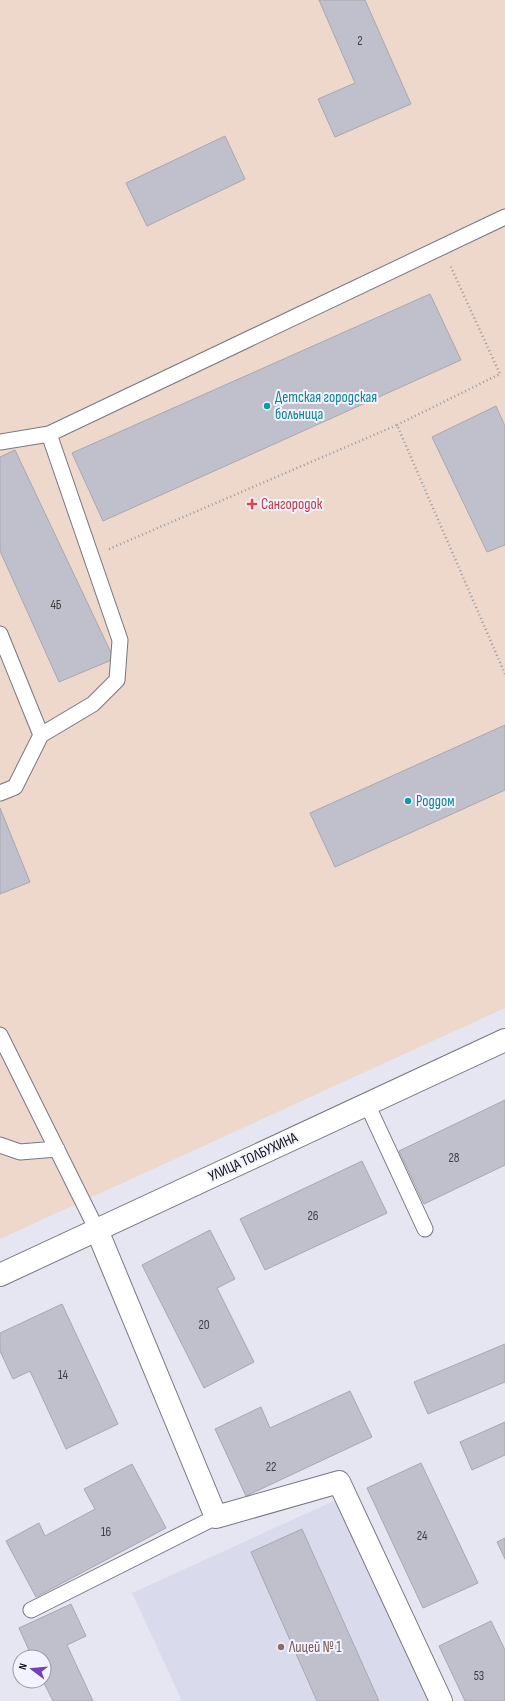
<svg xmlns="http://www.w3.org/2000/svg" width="505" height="1701" viewBox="0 0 505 1701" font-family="'Sofia Sans Condensed',sans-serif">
  <rect width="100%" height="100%" fill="#e5e6f1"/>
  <path fill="#dadaed" d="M338 1499 430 1701H182L132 1593Z"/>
  <path fill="#eed8cb" d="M0 0H505V1008L0 1239Z"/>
  <path fill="#bfc0cb" stroke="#a7a7b2" d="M319 0H365L411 104 335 137 318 99 355 83Z
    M225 136 245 179 147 226 126 183Z
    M430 294 461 360 103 521 72 453Z
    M496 406 505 426V545L487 552 432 437Z
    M15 450 114 659 59 682 0 551V457Z
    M505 725V790L335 867 310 813Z
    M0 808 30 882 0 894Z
    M505 1100V1165L424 1204 399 1151Z
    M362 1161 387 1213 265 1270 240 1219Z
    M210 1230 235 1279 217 1288 254 1362 204 1388 142 1265Z
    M62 1304 118 1424 66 1449 30 1371 13 1379 0 1351V1333Z
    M505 1344V1382L428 1414 414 1382Z
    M350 1391 372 1437 246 1496 215 1429 261 1407 270 1428Z
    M505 1422V1455L472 1470 460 1442Z
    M421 1463 478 1583 423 1608 367 1488Z
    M132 1464 166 1528 36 1597 6 1541 39 1523 45 1536 95 1509 84 1489Z
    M302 1529 379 1701H317L251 1552Z
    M505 1538V1559L497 1542Z
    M71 1604 86 1636 67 1645 93 1701H53L43 1681 44 1657H32L19 1628Z
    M491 1621 505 1650V1701H465L439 1646Z"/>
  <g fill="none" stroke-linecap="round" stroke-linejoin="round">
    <g stroke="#777781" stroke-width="17">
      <path id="service" d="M0 442 49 434 505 217
        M0 634 41 735 15 787 0 793
        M41 735 93 704 117 680 120 640 49 434
        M0 1035 97 1230
        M367 1104 425 1229
        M0 1145 20 1152 57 1149
        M31 1610 216 1517"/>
    </g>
    <g stroke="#777781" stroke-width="24">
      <path id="minor" d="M97 1230 216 1517 339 1482 441 1701"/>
    </g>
    <g stroke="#777781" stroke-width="24">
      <path id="tertiary" d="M0 1275 505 1040"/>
    </g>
    <path stroke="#9898a1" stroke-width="2.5" stroke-dasharray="1 3" stroke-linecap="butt" d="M397 425 500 374 450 265
      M109 549 397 425 505 674"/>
    <use href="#service" stroke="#fff" stroke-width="15"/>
    <use href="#minor" stroke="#fff" stroke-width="22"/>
    <use href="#tertiary" stroke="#fff" stroke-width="22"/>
  </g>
  <g fill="#0f9aa8" stroke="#f3f3ff" stroke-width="1.5">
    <circle cx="267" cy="406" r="4"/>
    <circle cx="408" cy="801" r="4"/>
  </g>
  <path fill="#e0444e" stroke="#f3f3ff" stroke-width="1.5" d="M250 498h4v4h4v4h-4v4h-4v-4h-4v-4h4z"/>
  <circle fill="#8d6e63" stroke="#f3f3ff" stroke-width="1.5" cx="281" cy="1647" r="4"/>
  <g text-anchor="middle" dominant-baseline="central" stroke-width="4" stroke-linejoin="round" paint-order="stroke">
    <g font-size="13" fill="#3d3e43">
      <text x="360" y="41">2</text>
      <text x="56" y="605">4Б</text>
      <text x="454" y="1158">28</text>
      <text x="313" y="1216">26</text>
      <text x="204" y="1325">20</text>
      <text x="63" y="1375">14</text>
      <text x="271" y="1467">22</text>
      <text x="106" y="1532">16</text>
      <text x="422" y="1536">24</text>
      <text x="479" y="1676">53</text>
    </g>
    <g font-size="15" fill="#0d838f" stroke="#f3f3ff" text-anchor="start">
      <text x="275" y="397">Детская городская<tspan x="275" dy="17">больница</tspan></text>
      <text x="416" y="801">Роддом</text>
    </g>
    <g font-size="15" fill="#be3a42" stroke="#f3f3ff" text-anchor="start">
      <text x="261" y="504">Сангородок</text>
    </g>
    <g font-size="15" fill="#121216" stroke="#f3f3ff">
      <text transform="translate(253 1157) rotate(-25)">УЛИЦА ТОЛБУХИНА</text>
    </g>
    <g font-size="15" fill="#785e54" stroke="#f3f3ff" text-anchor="start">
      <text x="289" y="1647">Лицей № 1</text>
    </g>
  </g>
  <g transform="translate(32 1669) rotate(286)"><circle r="19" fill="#f3f3ff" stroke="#9999a2"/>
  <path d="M0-3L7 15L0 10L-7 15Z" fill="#7342b9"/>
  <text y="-6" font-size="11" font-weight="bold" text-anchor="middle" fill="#121216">N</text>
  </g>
</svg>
